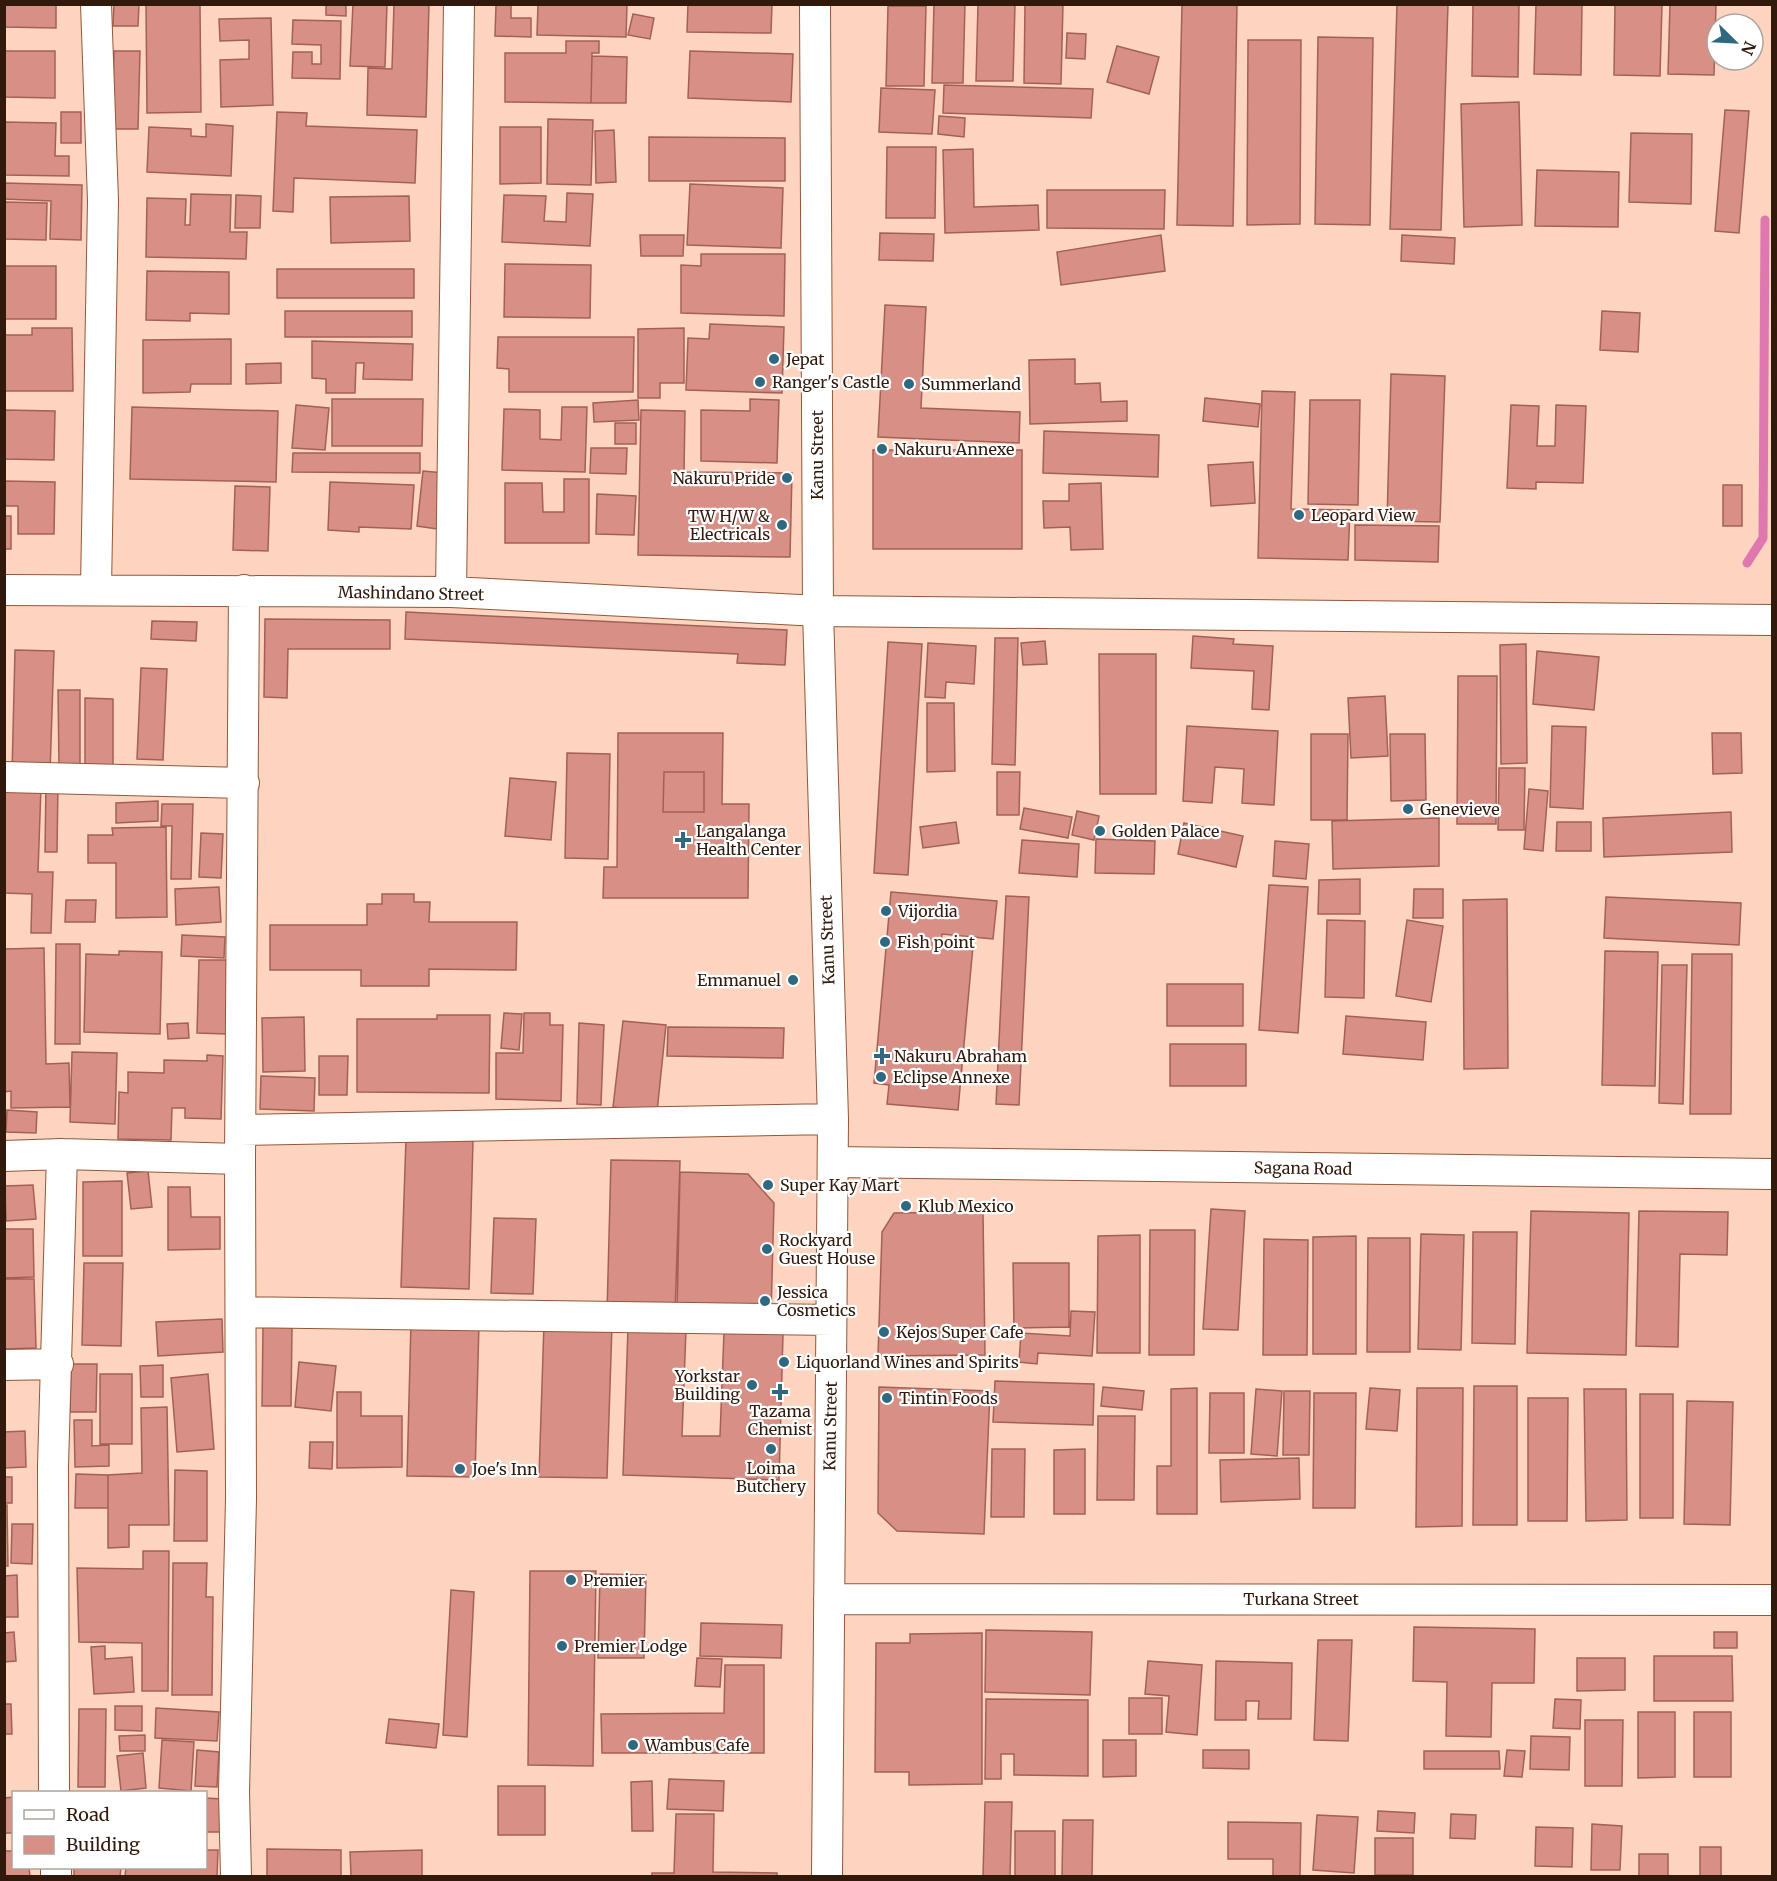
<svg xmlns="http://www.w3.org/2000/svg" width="1777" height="1881" viewBox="0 0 1777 1881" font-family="Merriweather,serif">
  <rect width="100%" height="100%" fill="#fdd4bf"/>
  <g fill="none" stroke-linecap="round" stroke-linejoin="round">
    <path stroke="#de78ae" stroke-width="9" d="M1747 563 1763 538 1765 220"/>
  </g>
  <path fill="#d88f85" stroke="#a46057" stroke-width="1.5" fill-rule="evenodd" d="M4 4H56V28L4 27Z
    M114 4H139L138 26H113Z
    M146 4H200L201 112 147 113Z
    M326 4H346V16L326 15Z
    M353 4H387L385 67 350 66Z
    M394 4H429L426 117 367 115 368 68 392 69Z
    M538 4H627L626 37 537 35Z
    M688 4H772L771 33 687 32Z
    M934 4H965L963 83H932Z
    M978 4H1015L1013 81H976Z
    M1025 4H1063L1061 84 1024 83Z
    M1182 4H1237L1233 226 1177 225Z
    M1397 4H1448L1441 230 1390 229Z
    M1473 4H1519L1518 77 1472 76Z
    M1536 4H1582L1581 75 1534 74Z
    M1615 4H1662L1660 76 1614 75Z
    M1670 4H1716L1714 75 1668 74Z
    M496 5H511V18H531V37L495 36Z
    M888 6H926L924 86H886Z
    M633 14 654 18 650 39 628 35Z
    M271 18 273 105 221 107 220 60 249 59V40L220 41 219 19Z
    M293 20 341 21 340 79 292 78 293 52H312V64H321V45L292 44Z
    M1067 33 1086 34 1085 59 1066 58Z
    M1318 37 1373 38 1370 225 1315 224Z
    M1248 40H1301L1300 224 1247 225Z
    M566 41H599V53H592L591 103 505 102V53H566Z
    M1117 46 1159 57 1149 94 1107 82Z
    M4 51H55V98L4 97Z
    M114 51H140L138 129H112Z
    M690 51 793 54 791 102 688 98Z
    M592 56 627 57 626 103H591Z
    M944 85 1093 89 1091 118 943 113Z
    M881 88 935 90 932 134 879 132Z
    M1519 102 1522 225 1464 227 1461 104Z
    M1725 110 1749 111 1739 233 1715 231Z
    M61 112H81V143H61Z
    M277 112 307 113 306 126 417 130 415 183 294 178 293 212 273 211Z
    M939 116 965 118 964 137 938 134Z
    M548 119 593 120 591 185 547 184Z
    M4 122 56 123 55 156H69V176L4 175Z
    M206 124 233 126 231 176 147 172 149 127 191 129V136L206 137Z
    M500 127H541V183L500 184Z
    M614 130 616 182 596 183 595 131Z
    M1631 133 1692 134 1691 204 1629 202Z
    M649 137 785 138V181H649Z
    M887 147H936L935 218H886Z
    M973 149 974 207 1038 205 1039 230 945 233 943 150Z
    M1537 170 1619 172 1618 227 1535 226Z
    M4 183 82 185 81 240 50 239 51 201 4 199Z
    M690 184 783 188 781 248 687 245Z
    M1047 190H1165L1164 229 1047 228Z
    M567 193 593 194 590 246 502 242 504 195 546 196 544 221 566 222Z
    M191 194 231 195 230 232H247L246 259 146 257 147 198 186 199 185 225H190Z
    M236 195 261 196 260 228H235Z
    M409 196 410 241 331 243 330 197Z
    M4 202 47 203 46 240 4 239Z
    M880 233 934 234 933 261 879 260Z
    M640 235H684L683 256H641Z
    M1161 235 1165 271 1061 285 1057 252Z
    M1402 235 1455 238 1454 264 1401 261Z
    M701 254H785L784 316 681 313V265L701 266Z
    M505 264 591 265 590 318 504 317Z
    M4 266H56V319H4Z
    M277 269H414V298H277Z
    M147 271 229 272V314L190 313V321L146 320Z
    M885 305 926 307 921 408 1020 412 1019 443 878 437Z
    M285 311H412V337H285Z
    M1602 311 1640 313 1638 352 1600 350Z
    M710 324 784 327 782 393 686 390 688 338 709 339Z
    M32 328H72L73 391H4V335H32Z
    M684 328V383H660V398H638V329Z
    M498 337H634L633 392H509V369L497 368Z
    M231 339V384H191L190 392 143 393V340Z
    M312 341 413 344 412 380 363 379 364 363H356L355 393H326V379L312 378Z
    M1075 359V384L1100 383 1101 402 1127 401V421L1030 424 1029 360Z
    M281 363V383L246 384V364Z
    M1391 374 1445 376 1440 522 1387 521Z
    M1262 391 1295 392 1291 509 1350 510 1348 560 1258 558Z
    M1205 398 1260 404 1258 427 1203 421Z
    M332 399H423L422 446H332Z
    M750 399 779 400 777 463 701 461V410L750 411Z
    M638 400 639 420 594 422 593 403Z
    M1310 400H1360L1358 505 1308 504Z
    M296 405 329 408 325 450 292 448Z
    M1511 405 1539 406 1537 446H1555L1556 405 1586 406 1583 483 1536 482V489L1507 488Z
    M132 407 278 411 276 482 130 479Z
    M562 407H587L585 472 502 470 504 409 540 410V439L561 440Z
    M4 410 55 411 54 460 4 459Z
    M641 410 685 411 684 472 792 473 790 557 638 555Z
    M615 423H636V444H615Z
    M1044 431 1159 435 1158 477 1043 473Z
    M591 448H627L626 474 590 473Z
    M873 450H1022V549H873Z
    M293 453H420V473L292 472Z
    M1253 462 1255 503 1211 506 1208 465Z
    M423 471 444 473 437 529 417 526Z
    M564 479H589V543H505V483H542L543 512H564Z
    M4 481 55 482 54 534H18V506H4Z
    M330 482 414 485 411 529 359 527V532L328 530Z
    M1101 483 1103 549 1071 550 1070 527 1044 528 1043 501H1069V484Z
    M1723 485H1742V526H1723Z
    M235 486 270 487 268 551 233 550Z
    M597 494 636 496 634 535 596 534Z
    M4 516H11V549H4Z
    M1355 525 1439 526 1438 562 1355 560Z
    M406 612 787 630 785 665 737 663 738 654 405 639Z
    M265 619 390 620V649H288L287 698 264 697Z
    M152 621 197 622 196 641 151 639Z
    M1193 636 1234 639 1233 644 1273 646 1269 710 1252 709 1254 671 1191 668Z
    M995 638H1018L1015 765 992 764Z
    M1045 641 1047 664 1023 665 1021 643Z
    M888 642 922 644 908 875 874 873Z
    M928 643 976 646 974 684 946 682 945 698 925 697Z
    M1526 644 1527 763 1501 764 1500 645Z
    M15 650 54 651 50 773H12Z
    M1537 651 1599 657 1594 710 1533 704Z
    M1099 654H1156V794H1100Z
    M141 668 167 669 163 760 137 759Z
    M1458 676H1497L1496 824H1457Z
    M58 690H80V766H59Z
    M1385 696 1388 756 1351 758 1348 698Z
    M85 698 113 699V765H85Z
    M927 703H954L955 771 927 772Z
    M1187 726 1278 731 1274 805 1242 803 1244 769 1215 767 1212 803 1183 801Z
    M1552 726 1586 727 1583 809 1550 807Z
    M618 733H723L722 804H749L748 898H603L604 867H617ZM664 772H704V812H663Z
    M1712 733H1741L1742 773 1713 774Z
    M1311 734H1348L1347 820H1311Z
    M1390 734H1425L1426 800 1391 801Z
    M567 753 610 754 608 859 565 858Z
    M1499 768H1525L1524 830H1498Z
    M664 772H704V812H663Z
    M997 772H1020L1019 815H997Z
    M510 778 556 782 551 840 505 836Z
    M46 783H58L57 852H45Z
    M4 786 41 787 38 872H53L51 933H31L32 894 4 893Z
    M1529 789 1548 791 1543 851 1524 849Z
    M158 801V821L116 823V803Z
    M162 804H193L191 879H171L172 826H161Z
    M1024 808 1072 817 1068 838 1020 829Z
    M1077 811 1099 816 1094 840 1072 835Z
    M1731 812 1732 852 1604 857 1603 818Z
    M1439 818V866L1333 869 1332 821Z
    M956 822 959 843 923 848 920 827Z
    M1557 822H1591V851H1556Z
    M1184 823 1243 836 1236 867 1178 854Z
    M166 827 167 917 116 918V863H88V835H113L112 828Z
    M201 833 223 834 221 878 199 877Z
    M1096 839 1155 841 1154 874 1095 873Z
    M1022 840 1079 844 1077 877 1019 873Z
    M1275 841 1309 844 1306 879 1273 876Z
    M1360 879V914H1318L1319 880Z
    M1269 885 1308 887 1298 1033 1259 1030Z
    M219 887 221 922 176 925 175 889Z
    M1414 889H1443V918H1413Z
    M891 892 997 901 993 939 942 934 941 943 973 946 958 1110 887 1104 889 1085 874 1083Z
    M382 894H414V902H430L429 922H517L516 970 429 969V986H361V970H270V925H367V904H382Z
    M1006 896 1029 897 1019 1105 996 1104Z
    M1606 897 1741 903 1739 945 1604 938Z
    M1507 899 1508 1068 1464 1069 1463 900Z
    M66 900H96L95 922H65Z
    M1327 920 1365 921 1364 998 1325 997Z
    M1407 920 1443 926 1431 1002 1396 996Z
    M182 935 225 937 224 958 181 956Z
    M56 944H80V1044H55Z
    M44 948 46 1064 69 1063 70 1107 11 1108V1091L4 1092V949Z
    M119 951 162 952 160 1034 84 1032 86 954 119 955Z
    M1605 951 1658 952 1655 1086 1602 1085Z
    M1692 954H1732L1731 1114H1690Z
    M199 960H228L227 1034 197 1033Z
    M1662 965H1687L1683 1104 1659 1103Z
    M1167 984H1243V1026H1167Z
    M504 1013 522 1014 519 1050 501 1048Z
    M524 1013H550V1025H563L561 1101 496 1099V1053H523Z
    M437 1015H490L489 1093 357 1092V1019H437Z
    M1346 1016 1426 1022 1423 1060 1343 1054Z
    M304 1017 305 1071 263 1072 262 1018Z
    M623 1021 666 1025 657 1112 613 1107Z
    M188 1023 189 1038 168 1039 167 1024Z
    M579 1023 604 1025 601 1105 577 1104Z
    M668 1027 784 1028 783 1058 667 1056Z
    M1170 1044H1246V1086H1170Z
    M72 1052 117 1053 115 1124 70 1122Z
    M207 1055 223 1056 221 1119 185 1118V1108H172L171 1140 118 1139 119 1092 128 1093V1072L164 1073V1060L207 1061Z
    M319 1056H348L347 1095H319Z
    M261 1076 315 1078 314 1111 260 1109Z
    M7 1110 37 1112 36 1133 6 1132Z
    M406 1138 473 1140 469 1289 401 1287Z
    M611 1160 680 1161 675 1315 607 1313Z
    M148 1171 152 1207 131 1209 127 1173Z
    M680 1172 748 1174 774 1203 771 1316 677 1314Z
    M122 1181V1256H83V1182Z
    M33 1185 36 1219 6 1221 5 1186Z
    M168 1187H190L191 1217H220V1249L168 1250Z
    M1211 1209 1245 1211 1238 1330 1203 1329Z
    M1531 1211 1629 1213 1626 1355 1527 1353Z
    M1639 1211 1728 1212 1727 1255 1680 1254 1678 1347 1636 1346Z
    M983 1212 985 1355 878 1356 882 1232 894 1213Z
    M494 1218 536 1219 533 1294 491 1293Z
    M4 1229H33L34 1277 4 1278Z
    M1150 1230H1195L1194 1355H1149Z
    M1473 1232H1517L1515 1344 1472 1343Z
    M1421 1234 1464 1235 1461 1350 1418 1349Z
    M1140 1235V1353H1097L1098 1236Z
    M1356 1236V1354H1313V1237Z
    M1368 1238H1410V1352H1367Z
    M1264 1239 1308 1240 1307 1355H1263Z
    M84 1263H123L121 1346 82 1345Z
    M1013 1263H1069V1327L1014 1328Z
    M4 1279H34L36 1348 4 1349Z
    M1071 1311 1095 1312 1092 1356 1038 1353 1037 1364 1019 1362 1021 1333 1070 1336Z
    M222 1319 223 1352 158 1356 156 1322Z
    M411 1322 479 1323 475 1477 407 1476Z
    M544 1323 612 1325 607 1478 539 1477Z
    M263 1327H292L291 1406H262Z
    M628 1328 686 1329 682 1436H720L724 1332 783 1334 779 1480 623 1475Z
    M299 1362 336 1366 331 1411 295 1407Z
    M71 1364H97L96 1412H70Z
    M163 1365V1397H141L140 1366Z
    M100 1374H132V1444H100Z
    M208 1374 214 1449 177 1452 171 1378Z
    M995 1381 1094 1384 1093 1425 993 1422Z
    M1474 1386H1517V1525H1473Z
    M879 1387 990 1391 984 1534 897 1531 878 1513Z
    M1103 1387 1144 1391 1142 1410 1101 1406Z
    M1197 1388V1514H1157V1466H1171V1389Z
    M1370 1388 1400 1390 1397 1431 1366 1429Z
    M1417 1388H1463L1462 1526 1416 1527Z
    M1256 1389 1282 1391 1277 1456 1251 1454Z
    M1584 1389H1626L1627 1520 1586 1521Z
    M1284 1391H1310L1309 1455H1283Z
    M337 1392H361V1416H402V1467L337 1468Z
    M1210 1393H1244V1453H1209Z
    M1314 1393H1356L1355 1508H1313Z
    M1640 1394H1673V1518H1640Z
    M1528 1398H1568L1567 1521H1528Z
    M1687 1401 1733 1402 1730 1525 1684 1524Z
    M167 1407 169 1525H129V1547L108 1548V1475L142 1473 141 1408Z
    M1098 1416H1135L1134 1500H1097Z
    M74 1420H92V1446L109 1445V1466L75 1467Z
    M25 1431 26 1467 4 1468V1432Z
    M310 1442H333L332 1469 309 1468Z
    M992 1449H1025L1024 1517H991Z
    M1085 1449V1514H1054V1450Z
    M1299 1458 1300 1499 1221 1502 1220 1460Z
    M175 1470 207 1471V1541H174Z
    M76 1474 108 1475V1508H75Z
    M4 1477H12V1503H4Z
    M4 1505H7L8 1566H4Z
    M12 1524H33L32 1564 11 1563Z
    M143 1551H169L168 1691H142V1643L79 1642 77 1568 143 1569Z
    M173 1563H207L206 1597H213L212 1695H172Z
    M530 1571H596L593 1766 528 1765Z
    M600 1574 646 1575 644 1658H598Z
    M17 1575 18 1617H4V1576Z
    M451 1590 474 1592 467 1737 443 1735Z
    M701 1623 782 1625 781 1658 700 1656Z
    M1414 1627 1535 1629 1534 1683H1492L1491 1737 1446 1736 1447 1682 1413 1681Z
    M986 1630 1092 1632 1090 1695 985 1692Z
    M14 1632 16 1661 4 1662V1633Z
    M1714 1632H1737V1648H1714Z
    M982 1633V1784L909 1785V1772H875L876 1643H910V1634Z
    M1318 1640H1352L1348 1741 1314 1740Z
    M105 1646V1659L132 1657 134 1692 94 1694 91 1647Z
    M1654 1656H1732L1733 1701H1654Z
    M697 1658 722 1659 720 1687 695 1686Z
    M1577 1658H1625V1690L1577 1691Z
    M1148 1661 1202 1665 1197 1735 1166 1732 1169 1696 1145 1694Z
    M1216 1661 1292 1663 1291 1719H1258L1259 1701H1246V1720H1215Z
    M725 1665H764V1753H602L601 1714 724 1713Z
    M1129 1698H1162V1734H1129Z
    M986 1699 1088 1700V1776L1014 1775V1754H1001V1779H985Z
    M1555 1699 1581 1700 1580 1729 1553 1728Z
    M4 1704H11L12 1734H4Z
    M115 1706H142V1731L115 1730Z
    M156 1708 219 1712 217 1741 155 1738Z
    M79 1709H106L105 1787H78Z
    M1638 1712H1675V1777L1638 1778Z
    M1694 1712H1731V1777H1694Z
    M389 1719 439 1724 436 1748 386 1743Z
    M1585 1720H1623L1622 1786H1585Z
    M145 1735V1751H120L119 1736Z
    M1531 1736 1570 1737 1569 1770 1530 1769Z
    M162 1740 194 1742 191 1791 159 1788Z
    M1103 1740H1136V1776L1103 1777Z
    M197 1750 219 1752 217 1787 195 1786Z
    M1203 1750H1249V1769L1203 1768Z
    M1507 1750 1525 1751 1522 1777 1504 1776Z
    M1424 1751H1499L1500 1769H1424Z
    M143 1753 146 1788 121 1791 117 1756Z
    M669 1779 724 1781 723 1811 667 1809Z
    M652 1781 653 1831H632L631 1782Z
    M498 1786H545V1835H498Z
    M14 1797V1833H4V1798Z
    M206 1798 221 1799V1832H206Z
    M985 1802H1012L1010 1876H983Z
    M1378 1811 1415 1813 1414 1833 1377 1831Z
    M676 1814H714L713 1872 777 1873V1876H652V1873H674Z
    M1451 1814 1476 1815 1475 1839 1450 1838Z
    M1317 1815 1358 1817 1354 1873 1313 1870Z
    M1063 1820H1093L1092 1876H1062Z
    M1228 1822 1301 1823 1300 1876H1273V1859H1228Z
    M1592 1824 1622 1826 1620 1870H1591Z
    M1536 1827 1573 1828 1572 1867 1535 1866Z
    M1015 1831H1055V1876H1015Z
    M1375 1838H1413V1875H1375Z
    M1700 1847H1721V1876H1700Z
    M267 1849 341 1850V1876H267Z
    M206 1850H218L217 1876H125L126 1868H206Z
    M422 1850V1876H351L350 1852Z
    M4 1851H14V1868H29L30 1876H4Z
    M1639 1854H1668V1876H1639Z
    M74 1868H121L120 1876H74Z"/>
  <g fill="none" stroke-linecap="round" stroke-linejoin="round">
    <g stroke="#925737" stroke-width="32">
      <path id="minor" d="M96 4 103 201 96 588
        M815 4 818 611 833 1119 827 1876
        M4 590 451 592 818 611 1772 620
        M451 592 459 4
        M4 777 244 783
        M241 1130 833 1119
        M4 1156 62 1154 240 1159
        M833 1162 1772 1174
        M241 1312 831 1320
        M4 1365 58 1364
        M829 1599 1772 1600
        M54 1792 53 1466 62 1154
        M56 1868V1876
        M236 1876 234 1792 241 1499 240 1159 244 590"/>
    </g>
    <use href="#minor" stroke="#fff" stroke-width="30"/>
  </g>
  <g fill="#2e6881" stroke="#fff" stroke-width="2">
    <circle cx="774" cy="359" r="6"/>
    <circle cx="760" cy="382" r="6"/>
    <circle cx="909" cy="384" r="6"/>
    <circle cx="882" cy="449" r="6"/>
    <circle cx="787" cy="478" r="6"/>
    <circle cx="1299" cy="515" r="6"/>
    <circle cx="782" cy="525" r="6"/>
    <circle cx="1408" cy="809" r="6"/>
    <circle cx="1100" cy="831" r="6"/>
    <path d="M680 831h6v6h6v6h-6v6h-6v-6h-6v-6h6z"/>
    <circle cx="886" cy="911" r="6"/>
    <circle cx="885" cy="942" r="6"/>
    <circle cx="793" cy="980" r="6"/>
    <path d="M879 1047h6v6h6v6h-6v6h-6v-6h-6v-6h6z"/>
    <circle cx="881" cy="1077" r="6"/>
    <circle cx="768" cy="1185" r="6"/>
    <circle cx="906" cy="1206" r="6"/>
    <circle cx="767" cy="1249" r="6"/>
    <circle cx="765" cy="1301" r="6"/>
    <circle cx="884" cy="1332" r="6"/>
    <circle cx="784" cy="1362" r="6"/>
    <circle cx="752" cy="1385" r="6"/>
    <path d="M777 1383h6v6h6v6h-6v6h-6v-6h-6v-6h6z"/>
    <circle cx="887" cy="1398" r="6"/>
    <circle cx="771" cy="1449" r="6"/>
    <circle cx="460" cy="1469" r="6"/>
    <circle cx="571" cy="1580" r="6"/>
    <circle cx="562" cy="1646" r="6"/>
    <circle cx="633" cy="1745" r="6"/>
  </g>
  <g text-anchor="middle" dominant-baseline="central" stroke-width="4.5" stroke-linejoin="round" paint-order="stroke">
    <g font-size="16" fill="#31190b" stroke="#fff" text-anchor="start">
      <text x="786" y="359">Jepat</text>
      <text x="772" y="382">Ranger's Castle</text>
      <text x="921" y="384">Summerland</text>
      <text x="894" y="449">Nakuru Annexe</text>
      <text x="775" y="478" text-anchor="end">Nakuru Pride</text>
      <text x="1311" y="515">Leopard View</text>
      <text x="770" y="516" text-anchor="end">TW H/W &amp;<tspan x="770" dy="18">Electricals</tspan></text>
      <text x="1420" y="809">Genevieve</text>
      <text x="696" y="831">Langalanga<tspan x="696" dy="18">Health Center</tspan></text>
      <text x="1112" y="831">Golden Palace</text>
      <text x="898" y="911">Vijordia</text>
      <text x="897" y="942">Fish point</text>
      <text x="781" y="980" text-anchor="end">Emmanuel</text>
      <text x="894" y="1056">Nakuru Abraham</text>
      <text x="893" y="1077">Eclipse Annexe</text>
      <text x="780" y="1185">Super Kay Mart</text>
      <text x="918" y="1206">Klub Mexico</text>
      <text x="779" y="1240">Rockyard<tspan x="779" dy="18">Guest House</tspan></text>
      <text x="777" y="1292">Jessica<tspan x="777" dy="18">Cosmetics</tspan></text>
      <text x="896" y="1332">Kejos Super Cafe</text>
      <text x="796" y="1362">Liquorland Wines and Spirits</text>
      <text x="740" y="1376" text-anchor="end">Yorkstar<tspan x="740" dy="18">Building</tspan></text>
      <text x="899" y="1398">Tintin Foods</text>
      <text x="780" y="1411" text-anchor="middle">Tazama<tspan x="780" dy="18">Chemist</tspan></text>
      <text x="771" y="1468" text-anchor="middle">Loima<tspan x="771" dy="18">Butchery</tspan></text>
      <text x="472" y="1469">Joe's Inn</text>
      <text x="583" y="1580">Premier</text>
      <text x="574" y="1646">Premier Lodge</text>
      <text x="645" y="1745">Wambus Cafe</text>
    </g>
    <g font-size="16" fill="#31190b" stroke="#fff">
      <text transform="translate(817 455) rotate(-90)">Kanu Street</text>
      <text transform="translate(411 593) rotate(1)">Mashindano Street</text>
      <text transform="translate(827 940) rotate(-92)">Kanu Street</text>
      <text transform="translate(1303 1168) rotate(1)">Sagana Road</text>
      <text transform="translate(830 1426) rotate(-89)">Kanu Street</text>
      <text x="1301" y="1599">Turkana Street</text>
    </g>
  </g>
  <rect width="1777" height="1881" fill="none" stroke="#31190b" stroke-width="12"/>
  <rect x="12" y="1791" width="195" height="78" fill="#ffffff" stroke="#ada39d" stroke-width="1.5"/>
  <rect x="24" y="1810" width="30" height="9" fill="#ffffff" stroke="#ada39d" stroke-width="1.5"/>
  <text x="66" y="1821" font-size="18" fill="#31190b">Road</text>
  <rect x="24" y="1836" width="30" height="18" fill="#d88f85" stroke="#ada39d" stroke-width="1.5"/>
  <text x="66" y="1851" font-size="18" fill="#31190b">Building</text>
  <g transform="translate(1735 42) rotate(114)"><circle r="28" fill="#ffffff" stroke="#ada39d" stroke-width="1.5"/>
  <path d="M0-4.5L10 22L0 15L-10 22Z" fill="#2e6881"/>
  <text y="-9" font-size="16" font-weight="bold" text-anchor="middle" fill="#31190b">N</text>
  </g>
</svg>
